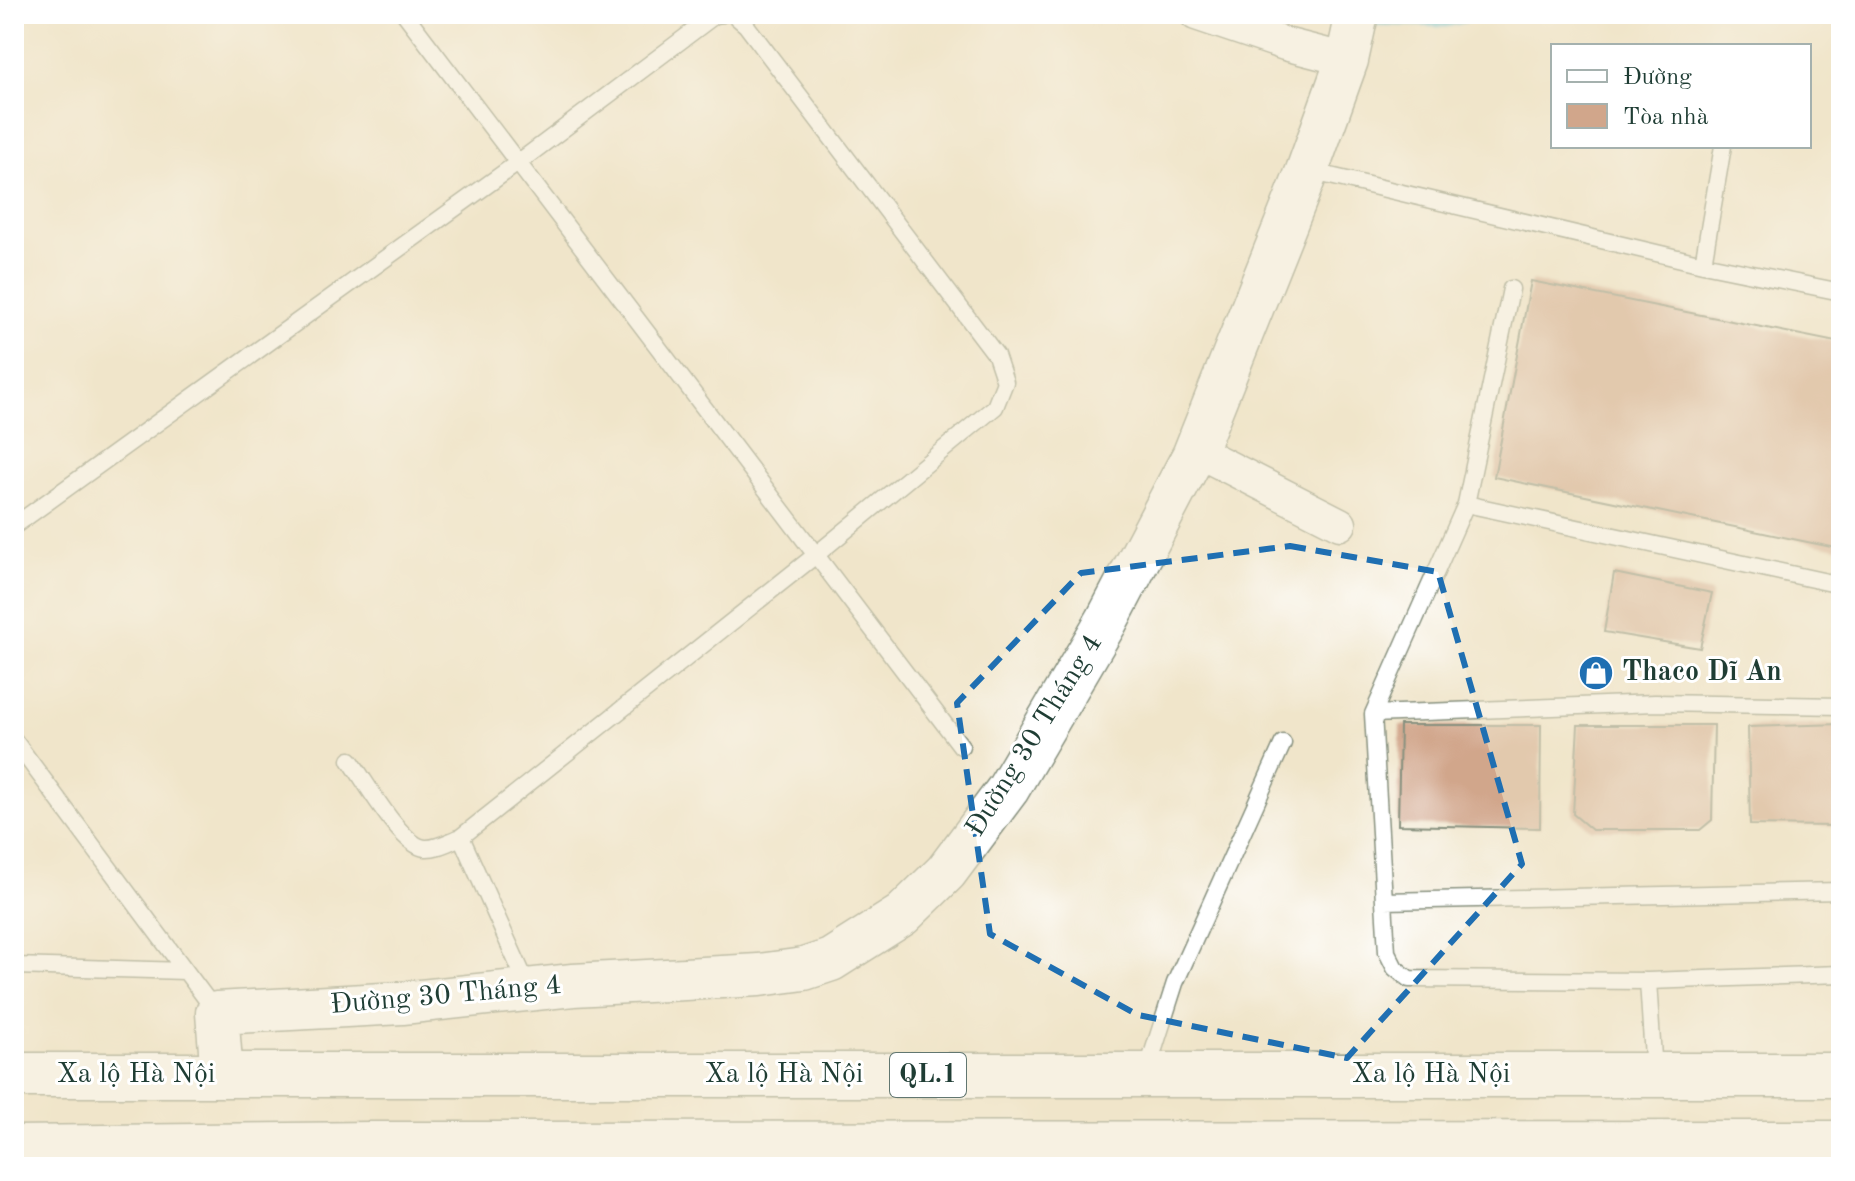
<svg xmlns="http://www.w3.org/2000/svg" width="1855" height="1181" viewBox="0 0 1855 1181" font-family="'Old Standard TT',serif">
  <rect width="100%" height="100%" fill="#fff"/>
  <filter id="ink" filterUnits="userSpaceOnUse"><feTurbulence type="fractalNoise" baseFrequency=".0125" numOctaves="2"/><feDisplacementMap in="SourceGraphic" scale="16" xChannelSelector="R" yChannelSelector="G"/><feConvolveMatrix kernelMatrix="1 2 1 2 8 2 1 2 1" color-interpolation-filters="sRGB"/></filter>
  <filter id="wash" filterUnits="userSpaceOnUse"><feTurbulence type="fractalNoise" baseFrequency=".006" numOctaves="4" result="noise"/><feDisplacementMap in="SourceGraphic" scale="32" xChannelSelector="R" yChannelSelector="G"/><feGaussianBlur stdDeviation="1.8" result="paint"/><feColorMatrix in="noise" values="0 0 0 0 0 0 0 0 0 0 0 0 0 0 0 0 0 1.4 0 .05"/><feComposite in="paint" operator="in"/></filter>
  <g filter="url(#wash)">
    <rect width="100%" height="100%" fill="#f0e5ca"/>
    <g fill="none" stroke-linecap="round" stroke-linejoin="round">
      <path stroke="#5cc1da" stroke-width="9" d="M1309 14 1330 21H1344
        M1367 21 1445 23 1485 14"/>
    </g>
    <g id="blocks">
      <path fill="#d1a68b" d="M1531 281 1841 343V549L1494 477Z
        M1614 573 1712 593 1700 648 1604 632Z
        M1841 724V826L1750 825 1748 727Z
        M1400 725H1541L1540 828 1398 825Z
        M1578 725H1714L1712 820 1700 830H1592L1573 814Z"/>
    </g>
  </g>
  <g filter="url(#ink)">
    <use href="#blocks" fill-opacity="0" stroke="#88917f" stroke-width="2"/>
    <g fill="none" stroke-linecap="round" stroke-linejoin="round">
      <g stroke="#88917f" stroke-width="19">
        <path id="service" d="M405 14 961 746
          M1309 171 1703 264 1841 292
          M1703 264 1723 146
          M1511 289 1466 504 1373 714 1387 952 1395 968 1409 979 1648 981 1841 974
          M1466 504 1841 585
          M14 526 519 162 715 15 723 14
          M1373 714 1655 703 1841 706
          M14 740 216 1012
          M350 760C365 780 401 846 425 848 437 849 450 841 461 837
          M1384 901 1841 891
          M14 966 185 971
          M1648 981 1654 1073
          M529 989 461 837 817 554 995 407 1005 382 996 355 746 25 733 14
          M1146 1074 1175 983 1283 743"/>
      </g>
      <g stroke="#88917f" stroke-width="35">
        <path id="minor" d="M1196 14 1285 44 1347 60
          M1195 450 1340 524"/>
      </g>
      <g stroke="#88917f" stroke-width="45">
        <path id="tertiary" d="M222 1075 217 1013 402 1003 573 985 759 975 804 969 831 960 902 915 946 872 1008 789 1106 622 1193 456 1307 171 1347 60 1357 14"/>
      </g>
      <g stroke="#88917f" stroke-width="47">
        <path id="trunk" d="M14 1075H1841
          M14 1148 370 1144 1841 1143"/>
      </g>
      <use href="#service" stroke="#fff" stroke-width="16"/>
      <use href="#minor" stroke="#fff" stroke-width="32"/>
      <use href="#tertiary" stroke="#fff" stroke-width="42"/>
      <use href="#trunk" stroke="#fff" stroke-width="44"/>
    </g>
  </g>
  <path d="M0 0H1855V1181H0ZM1290 546 1438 572 1522 864 1347 1058 1138 1015 990 934 957 703 1081 573Z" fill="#f0e5ca" fill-opacity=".55" fill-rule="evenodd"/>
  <path fill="none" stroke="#1f6fb2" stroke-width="6" stroke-dasharray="16 10" stroke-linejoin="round" d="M1290 546 1438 572 1522 864 1347 1058 1138 1015 990 934 957 703 1081 573Z"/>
  <defs>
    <g id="shop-disc" transform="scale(1.8)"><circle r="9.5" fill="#1f6fb2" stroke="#fff"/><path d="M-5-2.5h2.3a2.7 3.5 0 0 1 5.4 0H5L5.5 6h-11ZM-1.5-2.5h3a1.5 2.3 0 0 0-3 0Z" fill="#fff"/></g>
  </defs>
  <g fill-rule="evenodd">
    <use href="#shop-disc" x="1596" y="673"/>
  </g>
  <g text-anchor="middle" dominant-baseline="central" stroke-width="6" stroke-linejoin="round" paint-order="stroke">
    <rect fill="#fff" stroke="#627771" stroke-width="2" x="890" y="1053" width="76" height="44" rx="6"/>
    <g font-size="26" font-weight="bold" fill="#1f3d34">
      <text x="928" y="1075">QL.1</text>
    </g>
    <g font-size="28" font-weight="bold" fill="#1f3d34" stroke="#fff" text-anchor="start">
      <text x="1622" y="673">Thaco Dĩ An</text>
    </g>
    <g font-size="28" fill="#1f3d34" stroke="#fff">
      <text transform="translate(1035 736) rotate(-58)">Đường 30 Tháng 4</text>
      <text transform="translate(446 996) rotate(-5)">Đường 30 Tháng 4</text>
      <text x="136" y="1075">Xa lộ Hà Nội</text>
      <text x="784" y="1075">Xa lộ Hà Nội</text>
      <text x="1431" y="1075">Xa lộ Hà Nội</text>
    </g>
  </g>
  <rect width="1855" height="1181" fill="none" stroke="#fff" stroke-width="48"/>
  <rect x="1551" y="44" width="260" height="104" fill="#ffffff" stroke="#a5b1ae" stroke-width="2"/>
  <rect x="1567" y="70" width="40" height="12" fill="#ffffff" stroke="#a5b1ae" stroke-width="2"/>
  <text x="1623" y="84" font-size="24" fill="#1f3d34">Đường</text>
  <rect x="1567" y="104" width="40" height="24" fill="#d1a68b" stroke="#a5b1ae" stroke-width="2"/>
  <text x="1623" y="124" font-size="24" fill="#1f3d34">Tòa nhà</text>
</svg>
